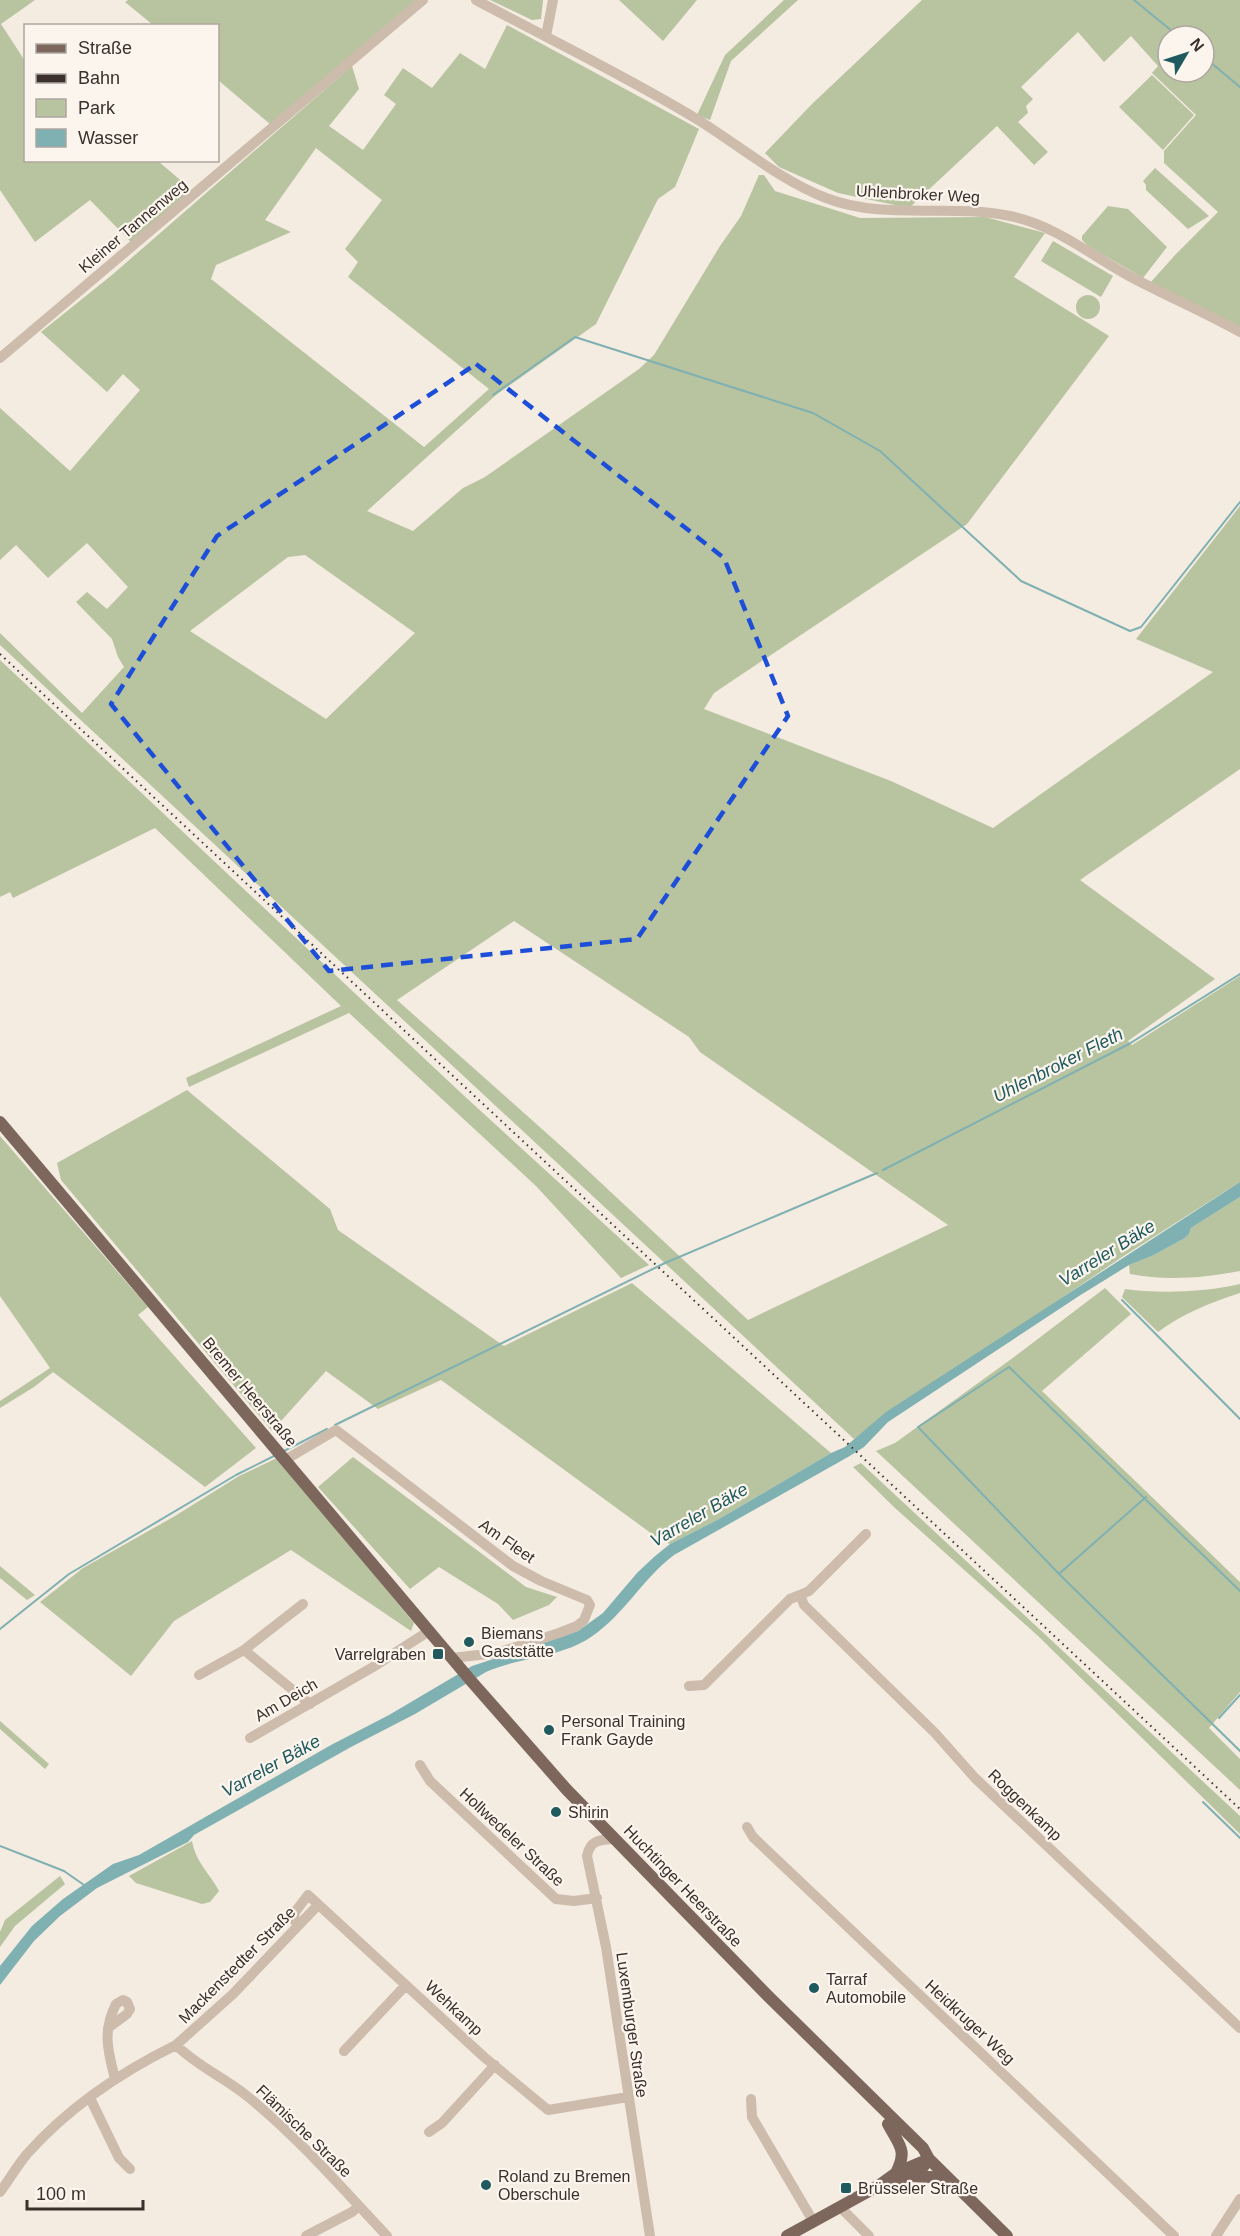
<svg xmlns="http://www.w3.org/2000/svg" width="1240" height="2236" viewBox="0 0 1240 2236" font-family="Helvetica,sans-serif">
  <rect width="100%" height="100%" fill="#f4ebe1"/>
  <path fill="#b8c4a0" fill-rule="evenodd" d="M0 0H35L1 24 25 61 26 160 158 161 193 191 131 242 90 200 35 242 0 190Z
    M128 0H416L270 124 218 80V26L153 25 125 2Z
    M490 0H543L541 19 532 20Z
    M619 0H697L663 41Z
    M784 0H798L731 61 710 120 697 115 725 55Z
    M922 0H1240V327L1150 283 1176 254 1218 212 1164 163V151L1196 115 1152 73 1158 66 1131 36 1104 62 1078 32 1021 87 1033 99 1026 106 1028 113 1018 122 1048 152 1034 165 997 126 909 208 838 193 779 167 765 153 812 104ZM1168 36H1204V72H1168Z
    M507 25 699 129 675 187 658 199 596 324 496 395 367 511 413 531 463 488 485 477 639 369 654 355 720 246 741 216 759 175H764L775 191 860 218 985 217 1045 233 1014 277 1109 336 967 524 714 693 704 709 891 781 993 828 1213 672 1136 639 1240 506V769L1080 880 1215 979 1128 1041 1132 1045 1240 976V1182L1122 1257 854 1439 0 645V633L82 713 124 667 118 657 112 639 76 602 87 592 107 609 128 587 87 543 48 578 16 545 0 560V408L70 471 140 390 123 374 107 392 41 332 112 275 352 66 359 89 329 126 363 150 396 104 384 95 403 68 432 88 460 53 485 69ZM316 148 382 200 345 249 358 262 348 277 489 389 424 447 211 279 216 265 291 232 265 220ZM305 555 415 633 326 719 190 631 288 557ZM514 921 689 1037 700 1052 948 1225 748 1320 570 1154 397 1000Z
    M1152 75 1194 115 1163 150 1119 107Z
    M1155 168 1209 216 1188 229 1146 190V185L1143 181Z
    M1108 206 1128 209 1167 247 1143 278 1088 246 1082 240V236Z
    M1053 241 1113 276 1101 297 1041 261Z
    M1076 307a12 12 0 1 1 24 0a12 12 0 1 1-24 0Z
    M0 660 460 1092 649 1265 621 1278 536 1186 349 1013 189 1087 186 1078 341 1006 155 828 13 898 10 892 0 897Z
    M187 1090 330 1209 338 1230 504 1346 632 1283 831 1453 719 1519 670 1544 659 1539 441 1380 378 1409 326 1371 272 1431 61 1180 57 1163Z
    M0 1136 148 1307 138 1315 256 1448 205 1487 53 1372 34 1387 0 1408V1401L50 1368 0 1296Z
    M1240 1197V1271C1204 1278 1166 1281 1130 1274L1129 1265 1152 1256 1185 1238 1189 1234 1191 1228Z
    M1240 1284V1293C1209 1303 1184 1313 1158 1332L1122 1297 1125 1289C1159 1294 1207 1292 1240 1284Z
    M1105 1288 1131 1314 1042 1391 1240 1582V1692L1209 1728 1240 1759V1790L876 1451 895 1443 1010 1360Z
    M353 1457 526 1587 557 1597 549 1605 513 1620 498 1604 439 1567 410 1589 318 1487Z
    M277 1458 414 1623 411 1631 291 1550 174 1621 131 1676 40 1602 83 1568 175 1516 239 1476Z
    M861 1463 1240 1816V1834L1037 1635 895 1508 853 1467Z
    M0 1566 35 1595 27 1600 0 1578Z
    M0 1721 49 1764 45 1769 0 1729Z
    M192 1841C196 1863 209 1872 219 1891L210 1902 202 1904 136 1883 129 1876Z
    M60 1876 65 1884 15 1926 0 1947V1932L5 1920Z"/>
  <path fill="#7fb0b2" d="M1240 1182V1197L1191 1228 1189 1234 1185 1238 1152 1256 1129 1265 1079 1296 888 1422 864 1447 848 1457 674 1555C643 1578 624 1615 591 1637 560 1658 519 1657 486 1672L415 1714 351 1747 194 1835 188 1842 97 1888 60 1916 34 1941 0 1985V1966L32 1926 63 1899 113 1864 139 1855 331 1745 389 1715 472 1666 578 1631 603 1613 637 1573 654 1557 670 1544 719 1519 831 1453 845 1447 886 1412Z"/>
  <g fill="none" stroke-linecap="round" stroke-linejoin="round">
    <path stroke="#7fb0b2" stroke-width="2" d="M1134 0 1178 36
      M1204 57 1240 87
      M493 395 575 337 813 413 880 451 1021 581 1130 631 1141 627 1240 502
      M883 1170 1129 1044 1240 974
      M1122 1300 1240 1419
      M335 1425 665 1263 877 1173
      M284 1451 327 1429
      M1060 1573 1146 1497
      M1240 1591 1009 1367 918 1427 1059 1574 1240 1751
      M0 1629 69 1574 236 1475 276 1455
      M1219 1718 1240 1695
      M1203 1802 1240 1838
      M0 1846 64 1871 84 1885"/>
    <path stroke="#cdbbac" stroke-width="10" d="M476 0C549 39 624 75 695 118 739 145 778 179 826 198 886 221 950 203 1010 216 1055 225 1092 256 1131 277 1167 296 1204 312 1240 332
      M546 36 553 0
      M0 358 423 0
      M285 1460 336 1430 513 1566 541 1581 587 1600 590 1605 584 1620 577 1626 559 1633 497 1653 452 1658
      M800 1595 809 1591 866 1534
      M244 1650 310 1704
      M199 1675 244 1650 303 1604
      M689 1686 704 1685 790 1599 800 1595 804 1605 935 1733 975 1778 1240 2028
      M250 1738 373 1667 429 1631
      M420 1765 430 1781 556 1899 574 1901 597 1898
      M747 1827 753 1837 1174 2236
      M614 1839C599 1840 590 1840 587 1856L606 1947 650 2236
      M299 1924 294 1920 295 1912 308 1895 484 2057 548 2110 628 2097
      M108 2028 127 2014 130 2009 127 2002 123 2000 116 2004C102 2032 108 2051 115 2079
      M176 2045 233 1994 318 1905
      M344 2051 406 1985
      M90 2098 119 2158 130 2169
      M751 2099 752 2117 813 2221
      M429 2132 442 2123 495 2065
      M0 2192C9 2180 17 2166 27 2154 68 2108 121 2072 176 2045 197 2066 225 2078 247 2096 298 2137 342 2188 387 2236
      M840 2207 869 2236
      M306 2236 352 2212 359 2206
      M1216 2236 1240 2199"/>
    <path stroke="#7d675c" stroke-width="12" d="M0 1122 472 1682 567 1790 768 1996 923 2148 929 2159 1007 2236
      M888 2124C899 2145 908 2150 896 2173
      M911 2176 948 2178
      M893 2182 920 2171 928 2160
      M787 2236 878 2186 896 2173 929 2159"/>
    <path stroke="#3b302b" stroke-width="2" stroke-dasharray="1.5 4.5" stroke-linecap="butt" d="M0 654 1240 1809"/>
  </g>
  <path fill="none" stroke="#1d4ed8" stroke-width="4.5" stroke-dasharray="12 8" stroke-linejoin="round" d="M476 364 724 558 788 716 637 939 329 971 111 704 217 536Z"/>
  <g fill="#1f5a5e" stroke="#fbf5ee" stroke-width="2">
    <circle cx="469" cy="1642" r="6"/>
    <rect x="432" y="1648" width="12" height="12" rx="3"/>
    <circle cx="549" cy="1730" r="6"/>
    <circle cx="556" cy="1812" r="6"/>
    <circle cx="814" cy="1988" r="6"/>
    <circle cx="486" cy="2185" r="6"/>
    <rect x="840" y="2182" width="12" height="12" rx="3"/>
  </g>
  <g text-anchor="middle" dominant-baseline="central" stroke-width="4.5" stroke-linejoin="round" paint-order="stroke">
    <g font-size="16" fill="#3b302b" stroke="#fbf5ee">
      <text transform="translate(918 194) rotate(3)">Uhlenbroker Weg</text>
      <text transform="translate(133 226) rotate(-40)">Kleiner Tannenweg</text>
      <text transform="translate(250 1392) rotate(50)">Bremer Heerstraße</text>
      <text transform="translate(507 1541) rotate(35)">Am Fleet</text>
      <text transform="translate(286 1700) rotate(-30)">Am Deich</text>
      <text transform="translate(1025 1805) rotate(44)">Roggenkamp</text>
      <text transform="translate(512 1837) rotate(43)">Hollwedeler Straße</text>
      <text transform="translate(683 1886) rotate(46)">Huchtinger Heerstraße</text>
      <text transform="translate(237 1965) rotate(-45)">Mackenstedter Straße</text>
      <text transform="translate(454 2008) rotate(43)">Wehkamp</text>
      <text transform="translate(970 2022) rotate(43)">Heidkruger Weg</text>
      <text transform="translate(632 2025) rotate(82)">Luxemburger Straße</text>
      <text transform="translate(304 2131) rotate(44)">Flämische Straße</text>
    </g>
    <g font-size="16" fill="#3b302b" stroke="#fbf5ee" text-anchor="start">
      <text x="481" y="1633">Biemans<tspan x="481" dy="18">Gaststätte</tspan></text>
      <text x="426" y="1654" text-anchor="end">Varrelgraben</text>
      <text x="561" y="1721">Personal Training<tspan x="561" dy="18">Frank Gayde</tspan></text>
      <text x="568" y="1812">Shirin</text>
      <text x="826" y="1979">Tarraf<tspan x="826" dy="18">Automobile</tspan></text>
      <text x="498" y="2176">Roland zu Bremen<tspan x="498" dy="18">Oberschule</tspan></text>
      <text x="858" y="2188">Brüsseler Straße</text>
    </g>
    <g font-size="18" font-style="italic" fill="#1f5a5e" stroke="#fbf5ee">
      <text transform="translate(1058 1065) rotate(-27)">Uhlenbroker Fleth</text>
      <text transform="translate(1107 1253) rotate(-32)">Varreler Bäke</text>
      <text transform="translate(699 1515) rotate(-30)">Varreler Bäke</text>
      <text transform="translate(271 1766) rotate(-29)">Varreler Bäke</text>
    </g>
  </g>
  <rect x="24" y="24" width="195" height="138" fill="#fbf5ee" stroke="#aea6a0" stroke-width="1.5"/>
  <rect x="36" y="44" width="30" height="9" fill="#7d675c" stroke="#aea6a0" stroke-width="1.5"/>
  <text x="78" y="54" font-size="18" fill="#3b302b">Straße</text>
  <rect x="36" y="74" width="30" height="9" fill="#3b302b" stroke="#aea6a0" stroke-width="1.5"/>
  <text x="78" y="84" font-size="18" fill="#3b302b">Bahn</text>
  <rect x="36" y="99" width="30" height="18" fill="#b8c4a0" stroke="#aea6a0" stroke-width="1.5"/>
  <text x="78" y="114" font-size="18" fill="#3b302b">Park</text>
  <rect x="36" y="129" width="30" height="18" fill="#7fb0b2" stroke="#aea6a0" stroke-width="1.5"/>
  <text x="78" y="144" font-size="18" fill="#3b302b">Wasser</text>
  <g transform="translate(1186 54) rotate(51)"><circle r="28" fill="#fbf5ee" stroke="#aea6a0" stroke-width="1.5"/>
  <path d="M0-4.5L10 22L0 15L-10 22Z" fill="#1f5a5e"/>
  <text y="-9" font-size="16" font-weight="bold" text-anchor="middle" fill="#3b302b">N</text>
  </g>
  <path d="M27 2200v9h116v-9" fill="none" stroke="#3b302b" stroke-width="3"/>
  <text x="36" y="2200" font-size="18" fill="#3b302b" stroke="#fbf5ee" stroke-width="4.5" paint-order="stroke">100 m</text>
</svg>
